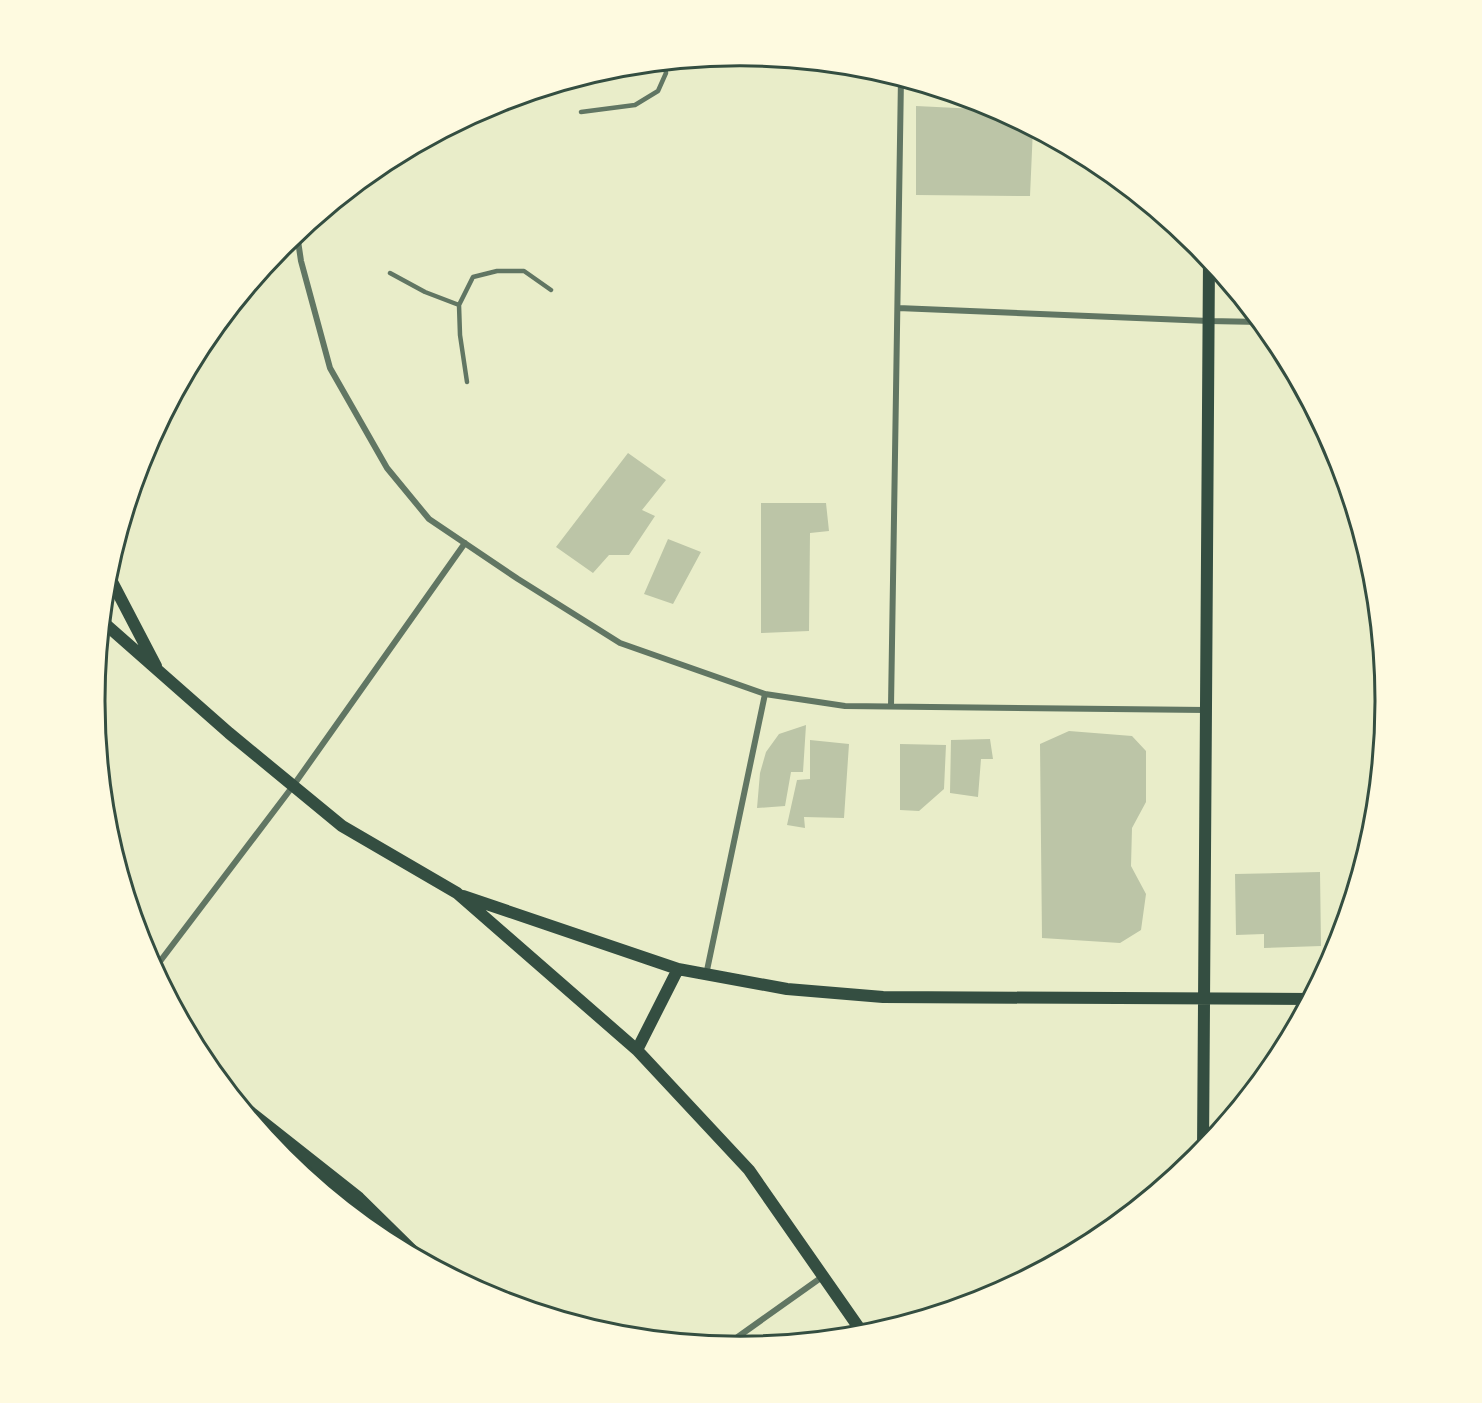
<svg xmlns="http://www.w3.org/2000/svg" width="1482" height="1403" viewBox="0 0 1482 1403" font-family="'PT Sans Narrow',sans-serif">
  <rect width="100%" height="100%" fill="#e9edc9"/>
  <path fill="#bcc5a7" d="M916 106 998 110 1033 128 1030 196 916 195Z
    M628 453 666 480 642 510 655 516 629 555H609L593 573 556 547Z
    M761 503H826L829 531 810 533 809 631 761 633Z
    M668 539 701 552 673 604 644 594Z
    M806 725 803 772H791L785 806 757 808 760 773 766 752 779 734Z
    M1069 731 1132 736 1146 751V802L1132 828 1131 866 1146 894 1141 930 1120 943 1042 938 1040 744Z
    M990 739 993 759H981L978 797 950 793 951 740Z
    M810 740 849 744 844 818 804 817 805 828 787 825 797 780 810 779Z
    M900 744 946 745 944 789 919 811 900 810Z
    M1320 872 1321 946 1264 948V934L1236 935 1235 874Z"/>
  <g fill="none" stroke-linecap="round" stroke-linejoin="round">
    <path stroke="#617663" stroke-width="4.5" d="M581 112 635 105 658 91 666 73 664 63
      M390 273 425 292 459 305
      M467 382 460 335 459 305 473 277 497 271H524L551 290"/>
    <path stroke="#617663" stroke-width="6" d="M297 234 301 261 330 368 387 468 429 519 518 579 620 643 765 694 845 706 1206 710
      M898 308 1209 321 1261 322
      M891 706 901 78
      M155 968 293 786 465 543
      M706 975 765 694
      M725 1346 822 1277"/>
    <path stroke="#344e41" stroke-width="12" d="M108 574 156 666
      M103 622 229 733 342 826 457 893 637 1050 749 1170 864 1335
      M463 896 678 969 787 989 883 997 1311 999
      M637 1050 678 969
      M1203 1152 1209 259"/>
    <path stroke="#344e41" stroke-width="15" d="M243 1108 358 1199 418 1258"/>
  </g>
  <path d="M0 0H1482V1403H0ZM105 701a635 635 0 1 1 1270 0a635 635 0 1 1-1270 0Z" fill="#fefae0" fill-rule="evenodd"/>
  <path fill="none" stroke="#344e41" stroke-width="3" d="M105 701a635 635 0 1 1 1270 0a635 635 0 1 1-1270 0Z"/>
</svg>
